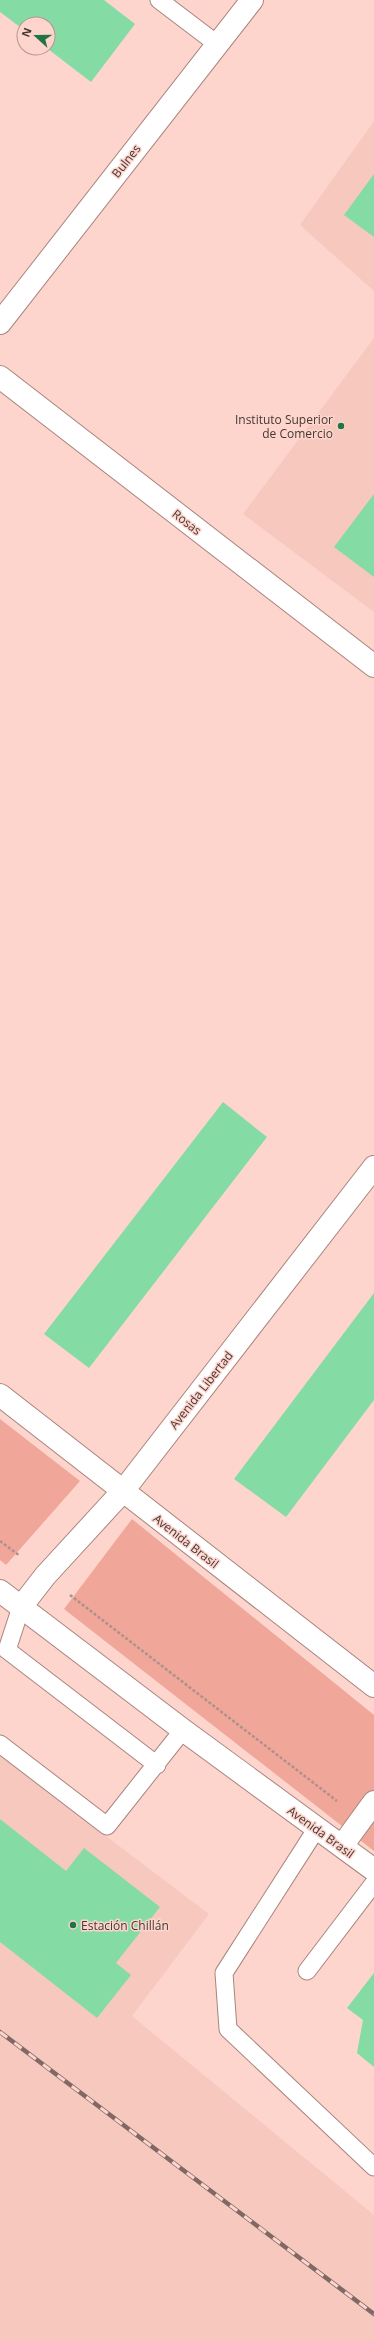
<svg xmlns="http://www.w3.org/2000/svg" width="374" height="2340" viewBox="0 0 374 2340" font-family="'Open Sans',sans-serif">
  <rect width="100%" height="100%" fill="#fdd5cd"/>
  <path fill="#f7c8be" d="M374 121V291L300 225Z
    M374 338V612L243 514Z
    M0 1756 209 1914 132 2016 374 2215V2340H0Z"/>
  <path fill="#f0a698" d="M0 1419 80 1481 6 1565 0 1560Z
    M132 1519 374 1715V1851L64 1609Z"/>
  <path fill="#84dca4" d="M0 0H104L135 24 91 82 48 49V24H24V30L0 12Z
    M374 174V237L344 215Z
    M374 494V577L334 547Z
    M223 1102 267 1137 89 1368 44 1334Z
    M374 1293V1400L286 1517 234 1479Z
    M0 1819 66 1871 84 1848 160 1907 116 1963 131 1975 97 2018 0 1942Z
    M374 1973V2067L357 2053 363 2020 347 2008Z"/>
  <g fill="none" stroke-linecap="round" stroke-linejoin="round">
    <g stroke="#a9857d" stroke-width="19">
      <path id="service" d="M159 0 217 44
        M21 1607 7 1650 157 1765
        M0 1744 107 1826 183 1730
        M317 1828 224 1973 228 2029 374 2167
        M307 1971 374 1883"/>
    </g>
    <g stroke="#a9857d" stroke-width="24">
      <path id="minor" d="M0 377 374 666"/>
    </g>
    <g stroke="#a9857d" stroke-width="24">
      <path id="tertiary" d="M0 323 252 0"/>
    </g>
    <g stroke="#a9857d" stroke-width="24">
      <path id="secondary" d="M0 1395 374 1686
        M0 1591 183 1730 374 1870
        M21 1607 45 1576 123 1491 374 1167
        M342 1846 374 1802"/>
    </g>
    <path stroke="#ae918b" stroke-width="2.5" stroke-dasharray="3 2" stroke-linecap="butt" d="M0 1541 20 1556
      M70 1595 337 1801"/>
    <use href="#service" stroke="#fff" stroke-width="17"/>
    <use href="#minor" stroke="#fff" stroke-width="22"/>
    <use href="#tertiary" stroke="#fff" stroke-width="22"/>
    <use href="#secondary" stroke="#fff" stroke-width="22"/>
    <g stroke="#806964" stroke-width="4.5">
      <path id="rail" d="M0 2032 374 2314"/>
    </g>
    <use href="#rail" stroke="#fdd5cd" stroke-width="3" stroke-dasharray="9" stroke-linecap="butt"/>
  </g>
  <g fill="#207446" stroke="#fdd5cd" stroke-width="1.5">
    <circle cx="341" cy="426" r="4"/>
    <circle cx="73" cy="1925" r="4"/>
  </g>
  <g text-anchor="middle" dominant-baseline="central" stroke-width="3" stroke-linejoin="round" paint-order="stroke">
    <g font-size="12" fill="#463734" stroke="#fdd5cd">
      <text transform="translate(126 161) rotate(-52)">Bulnes</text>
      <text transform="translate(187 522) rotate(38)">Rosas</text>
      <text transform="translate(201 1390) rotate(-52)">Avenida Libertad</text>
      <text transform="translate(186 1541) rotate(38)">Avenida Brasil</text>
      <text transform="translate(321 1832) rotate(36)">Avenida Brasil</text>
    </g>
    <g font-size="12" fill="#463734" stroke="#fdd5cd" text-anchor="end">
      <text x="333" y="419">Instituto Superior<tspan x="333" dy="14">de Comercio</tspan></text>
      <text x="81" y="1925" text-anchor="start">Estación Chillán</text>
    </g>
  </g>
  <g transform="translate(36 36) rotate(291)"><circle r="19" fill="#fdd5cd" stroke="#b49690"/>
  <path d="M0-3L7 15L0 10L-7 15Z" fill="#207446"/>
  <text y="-6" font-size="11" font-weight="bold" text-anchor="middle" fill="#463734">N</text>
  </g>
</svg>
